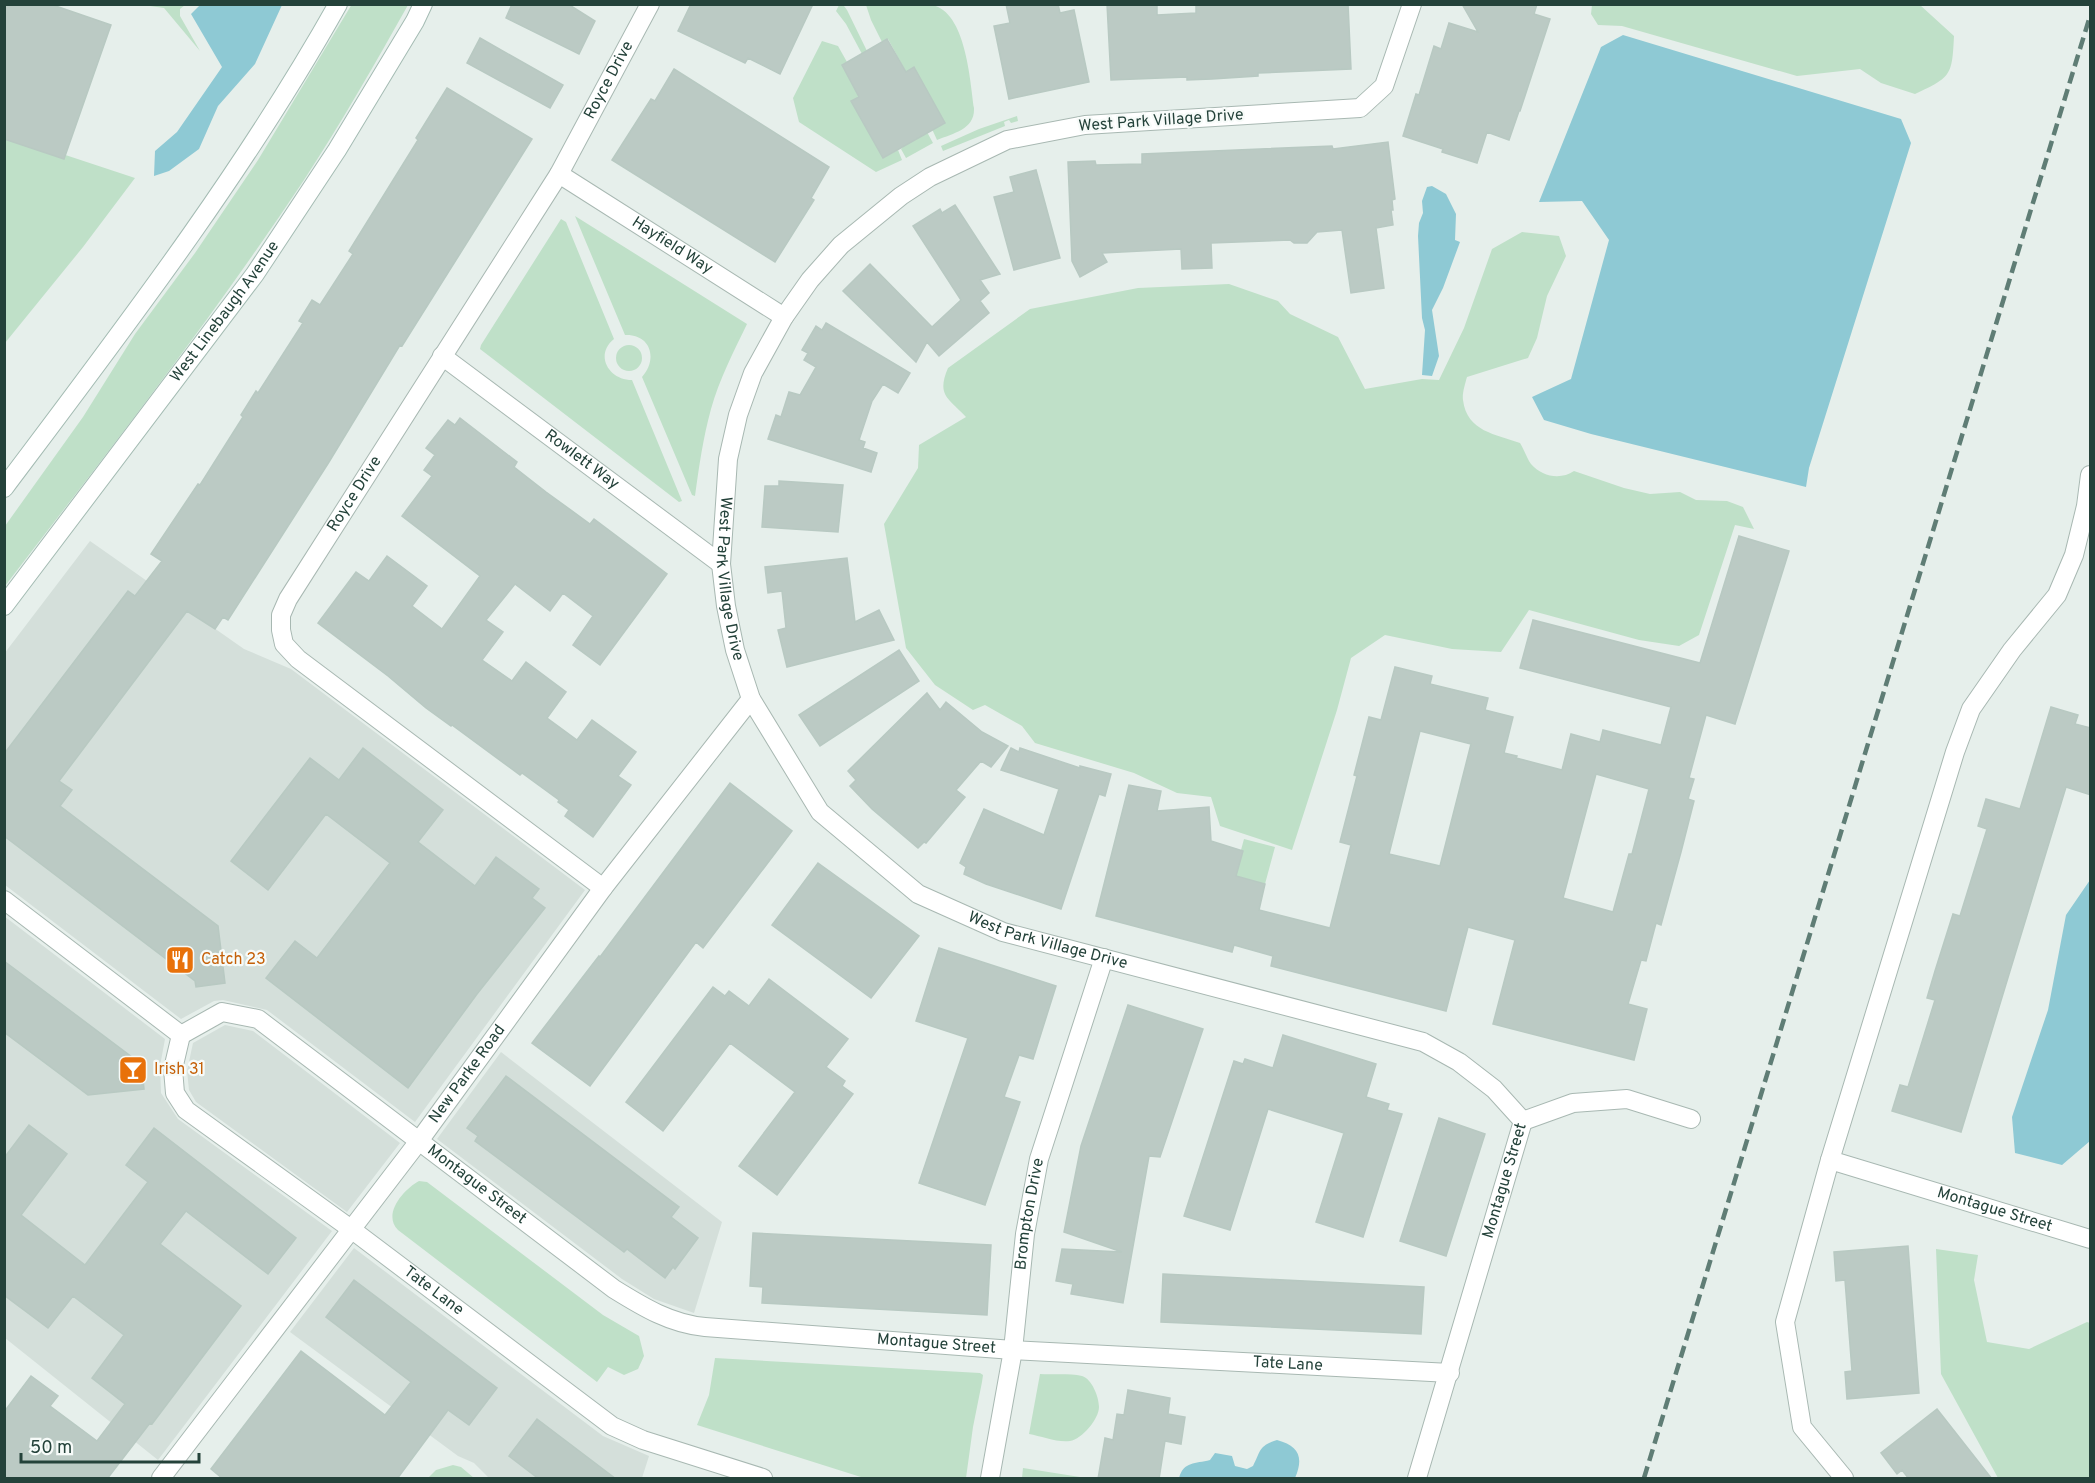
<svg xmlns="http://www.w3.org/2000/svg" width="2095" height="1483" viewBox="0 0 2095 1483" font-family="Overpass,sans-serif">
  <rect width="100%" height="100%" fill="#e6efeb"/>
  <path fill="#d4dfda" d="M90 541 244 649 291 669 585 890 415 1122 267 1010 223 1000 214 1001 181 1019 5 885 4 654Z
    M4 916 165 1039 160 1066 161 1093 178 1119 332 1231 158 1460 5 1338Z
    M225 1025 253 1031 400 1143 347 1212 196 1102 189 1090 187 1071 193 1043Z
    M501 1052 722 1222 694 1313 654 1299 622 1279 437 1139Z
    M354 1248 603 1436 649 1456 642 1478H489L474 1463 458 1456 290 1332Z"/>
  <path fill="#bfe0c8" d="M352 4 408 5C375 64 341 123 304 180 211 320 107 453 5 586V526L83 417 135 334 195 253 258 160Z
    M143 5H185L180 9V16L200 51 164 8Z
    M839 5 844 6 847 10 867 51 862 54 846 24 836 11Z
    M866 5C883 5 916 1 932 5 966 12 970 80 974 108 975 129 954 133 937 140L906 72 888 39 882 42 871 20Z
    M1592 5H1920L1954 36C1952 75 1952 77 1915 94L1881 83 1860 69 1797 76 1622 26 1598 25 1591 14Z
    M822 41 838 46 847 62 842 65 859 97 851 101 883 158 898 150 902 160 876 172 799 122 793 98Z
    M1017 116 1018 121 1011 123 1009 120 1004 122 1005 126 943 151 941 146 979 129Z
    M927 132 933 143 906 158 901 149 903 147 896 135Z
    M5 135 135 178 83 247 5 343Z
    M575 216 747 324C734 351 719 380 711 409 703 438 699 467 695 496L692 495 642 377C658 359 651 334 625 335Z
    M561 219 566 222 614 339C594 355 609 380 632 380L682 501 679 502 480 349 481 345Z
    M1522 232 1559 236 1566 256 1547 296 1537 338 1528 358 1467 377C1465 384 1462 394 1463 400 1467 432 1496 434 1520 443 1524 449 1527 459 1531 464 1542 477 1561 480 1574 471L1624 488 1650 494 1680 492 1696 500 1727 501 1743 507 1754 529 1735 525 1699 635 1679 646 1639 640 1529 610 1501 652 1452 649 1385 635 1351 658 1337 710 1292 850 1220 826 1211 797 1177 793 1134 773 1035 743 1022 726 985 705 973 710 935 685 906 648 884 524 918 468 919 445 966 417C949 398 936 396 948 368L1030 309 1138 288 1229 284 1278 301 1290 314 1338 337 1365 389 1422 379 1439 380 1464 328 1492 249Z
    M616 358a13 13 0 1 1 26 0a13 13 0 1 1-26 0Z
    M1244 839 1275 847 1265 884 1236 876 1243 851 1241 850Z
    M419 1181 427 1182 603 1315 639 1336 644 1356 638 1369 624 1375 608 1367 597 1382 398 1230C382 1214 404 1189 419 1181Z
    M1936 1249 1978 1255 1974 1280 1987 1342 2029 1349 2087 1322 2090 1323V1478H1998L1941 1374Z
    M715 1358 980 1373 983 1375 982 1382 973 1427 966 1478H864L697 1425 709 1395Z
    M1040 1374C1052 1375 1069 1373 1082 1376 1092 1379 1099 1397 1099 1407 1099 1419 1082 1439 1070 1441 1058 1443 1041 1436 1029 1434Z
    M453 1465 461 1467 474 1478H428L436 1470Z
    M1023 1468 1080 1477V1478H1022Z"/>
  <path fill="#8ec9d4" d="M200 5H282L255 64 218 106 199 149 169 171 154 176 155 151 177 132 222 67 191 14Z
    M1623 35 1901 119 1911 143 1809 468 1806 487 1591 434 1544 420 1532 397 1571 379 1609 240 1582 201 1539 202 1601 47Z
    M1432 186 1446 194 1456 214 1455 240 1460 242 1443 288 1432 310 1439 356 1432 376 1422 375 1425 330 1422 318 1418 236 1419 223 1423 213 1422 201 1427 187Z
    M2090 880V1141L2062 1165 2015 1153 2012 1117 2048 1010 2066 915Z
    M1277 1440C1299 1446 1304 1457 1295 1478H1179C1184 1461 1195 1464 1210 1460L1215 1453 1232 1456 1235 1466 1247 1469 1253 1466C1261 1451 1258 1446 1277 1440Z"/>
  <path fill="#bbcac4" stroke="#b8c9c2" stroke-width="1.5" fill-rule="evenodd" d="M4 4H50L111 25 64 159 4 139Z
    M512 4H568L595 21 579 54 506 18Z
    M691 4H813L780 74 748 58 745 63 678 31Z
    M1006 4H1058L1060 13 1074 10 1089 82 1009 99 994 26 1010 23Z
    M1107 4H1157V15L1196 13V4H1348L1351 69 1258 73V76L1212 79 1187 80V77L1111 80Z
    M1462 4H1537L1534 14 1550 19 1520 111H1519L1509 140 1487 132 1477 163 1442 152 1443 149 1403 136 1416 94 1419 95 1434 46 1441 49 1449 23 1478 32Z
    M480 38 563 85 550 108 467 63Z
    M887 39 906 72 914 67 945 123 883 158 851 101 859 97 842 65Z
    M674 69 829 167 811 198 814 200 775 262 612 160 651 99 655 101Z
    M447 88 532 139 402 346 400 345 329 462 228 620 223 617 215 629 187 611 59 781 72 790 60 806 218 926 225 983 196 987 195 981 4 836V754L128 591 135 596 162 561 151 554 198 484 200 485 243 417 241 415 256 391 258 393 303 323 299 321 312 300 320 305 353 254 349 251 418 140 416 138Z
    M1388 142 1395 199 1392 200 1393 210H1391L1393 225 1376 228 1384 288 1351 293 1342 230 1317 232 1307 243H1294L1290 240 1211 243 1212 268 1182 269 1181 249 1102 253 1107 262 1080 277 1072 261 1068 162 1095 161 1096 165 1142 164V154L1332 146 1333 149Z
    M1036 170 1060 258 1014 270 994 197 1014 192 1010 177Z
    M955 205 1000 274 980 280 989 293 980 301 989 313 939 356 927 342 916 362 843 291 870 264 932 327 961 300 913 226 940 209 942 213Z
    M826 323 910 373 898 393 883 384 872 401 859 440 865 442 863 448 877 453 871 472 768 439 776 415 781 417 789 392 800 395 816 367 804 360 808 353 802 350 816 326 822 330Z
    M460 418 517 462 514 467 546 492 590 524 594 519 667 574 600 665 573 645 593 616 563 593 550 611 515 584 486 620 503 632 482 660 512 681 526 662 566 692 547 718 577 740 592 720 636 752 618 776 631 785 593 837 565 816 569 810 558 802 559 800 522 773 520 775 452 725 451 726 426 708 388 676 318 623 356 572 369 581 387 556 427 586 412 606 442 629 480 576 402 516 432 476 424 470 435 455 426 448 448 420 455 425Z
    M779 481 843 485 838 532 762 527 765 486H779Z
    M1739 536 1789 551 1735 724 1706 715 1689 778 1694 779 1688 799 1694 801 1681 852 1661 925 1656 923 1646 961 1641 960 1628 1004 1647 1009 1634 1060 1493 1024 1515 940 1468 927 1446 1011 1271 966 1273 956 1234 945 1232 952 1096 916 1129 785 1161 791 1157 811 1209 807 1211 841 1243 851 1236 876 1265 884 1259 910 1330 928 1351 845 1340 842 1357 776 1354 775 1369 717 1381 720 1395 667 1432 676 1430 684 1488 698 1485 710 1513 717 1504 753 1517 756 1516 758 1562 770 1571 734 1600 742 1603 730 1661 745 1671 707 1520 668 1533 620 1700 663ZM1420 731 1471 744 1440 866 1389 854ZM1596 774 1649 789 1632 854H1629L1613 912 1563 898Z
    M847 558 855 622 879 610 894 640 787 667 778 630 786 628 782 591 768 593 765 567Z
    M899 650 919 681 820 746 799 715Z
    M927 693 940 710 946 702 982 732 1008 746 991 767 981 761 956 790 965 797 926 843 924 842 918 848 872 809 850 786 856 780 848 771Z
    M2051 707 2078 715 2075 724 2091 728V795L2066 787 1961 1132 1892 1111 1900 1085 1908 1087 1935 1000 1927 998 1935 971 1953 914 1960 916 1987 829 1978 826 1986 799 2020 809Z
    M363 748 443 810 418 842 475 886 496 857 539 889 532 898 545 908 477 994 408 1088 266 978 295 941 317 958 390 863 326 814 268 890 231 861 310 758 339 780Z
    M1011 748 1019 752 1020 748 1080 768V766L1111 774 1105 796 1099 794 1061 909 986 884 964 874 966 867 960 863 984 809 1044 835 1059 789 1001 770Z
    M730 783 792 831 703 948 696 942 590 1086 532 1043 599 956 600 957Z
    M818 863 919 936 871 998 772 925Z
    M939 948 1056 986 1033 1059 1019 1055 1004 1097 1020 1102 985 1205 919 1183 968 1038 916 1021Z
    M4 961 136 1060H141L144 1089 88 1095 4 1032Z
    M769 979 848 1039 826 1067 845 1081 842 1086 853 1094 777 1195 739 1166 795 1092 730 1043 663 1131 626 1102 713 987 725 996 729 991 749 1006Z
    M1128 1005 1203 1029 1160 1157 1149 1156 1123 1303 1071 1294 1073 1284 1056 1281 1062 1249 1122 1252 1064 1232 1081 1146Z
    M1283 1035 1376 1064 1366 1097 1389 1104 1387 1110 1402 1114 1363 1237 1316 1222 1344 1133 1268 1109 1230 1230 1184 1216 1234 1061 1243 1064 1245 1059 1273 1068Z
    M506 1076 679 1207 671 1217 698 1238 675 1269 673 1267 665 1278 627 1249 624 1252 475 1141 478 1136 467 1128Z
    M1439 1118 1485 1134 1446 1256 1400 1241Z
    M29 1125 67 1154 21 1215 85 1265 148 1182 126 1165 154 1128 296 1238 268 1274 186 1211 160 1244 241 1306 152 1424 150 1423 107 1479H4V1412L31 1376 58 1396 50 1406 97 1441 125 1404 92 1378 124 1335 73 1296 48 1328 4 1295V1158Z
    M753 1233 991 1245 987 1315 762 1303 763 1287 750 1286Z
    M1908 1246 1919 1393 1847 1399 1845 1372 1852 1371 1845 1280 1836 1281 1834 1252Z
    M1163 1274 1424 1287 1421 1334 1161 1322Z
    M354 1280 497 1388 469 1425 448 1410 397 1479H223L211 1469 301 1351 385 1415 411 1382 326 1317Z
    M1128 1390 1170 1398 1168 1414 1185 1417 1181 1444 1165 1441 1159 1479H1098L1105 1438 1113 1440 1117 1414 1124 1415Z
    M1937 1409 1992 1479H1909L1902 1470 1897 1474 1881 1453Z
    M537 1419 616 1479H539L509 1456Z"/>
  <g fill="none" stroke-linecap="round" stroke-linejoin="round">
    <g stroke="#a8b8b2" stroke-width="20">
      <g id="street">
        <path id="s1" d="M1412 4 1384 86 1360 108 1085 125 1007 140 930 177 901 196 841 245 810 280 784 317 753 373 738 415 728 459 721 564 726 606 735 650 751 699 820 812 918 894 1003 932 1423 1042 1459 1062 1494 1089 1523 1121"/>
        <path id="s2" d="M559 174 784 317"/>
        <path id="s3" d="M442 356 721 564"/>
        <path id="s4" d="M603 888 298 659 284 644 281 630V615L288 599 559 174 650 4"/>
        <path d="M4 900 181 1035"/>
        <path id="s5" d="M181 1035 222 1012 258 1019 614 1289C643 1307 671 1324 705 1327L1013 1350 1450 1373"/>
        <path id="s6" d="M181 1035 173 1069 175 1093 186 1110 351 1229 612 1426 643 1440 763 1478"/>
        <path d="M1523 1121 1573 1103 1627 1099 1691 1119"/>
        <path id="s7" d="M1830 1160 2090 1239"/>
        <path id="s8" d="M161 1478 419 1141 603 888 751 699"/>
        <path id="s9" d="M990 1478 1013 1350 1025 1234 1039 1159 1104 958"/>
        <path id="s10" d="M1417 1478 1523 1121"/>
        <path d="M1844 1478 1802 1427 1785 1322 1830 1160 1955 752 1971 709 2012 650 2057 595 2074 555 2086 506 2090 475"/>
      </g>
    </g>
    <g stroke="#a4bbb3" stroke-width="20">
      <g id="secondary">
        <path d="M4 488C122 331 242 175 338 4"/>
        <path id="s11" d="M4 606 255 274 337 150 415 21 423 4"/>
      </g>
    </g>
    <use href="#street" stroke="#fff" stroke-width="18"/>
    <use href="#secondary" stroke="#fff" stroke-width="18"/>
    <path stroke="#5f7d75" stroke-width="4.5" stroke-dasharray="12 6" stroke-linecap="butt" d="M1644 1478 2090 16"/>
  </g>
  <defs>
    <g id="restaurant-square" transform="scale(1.5)"><rect x="-9" y="-9" width="18" height="18" rx="4" fill="#e8710a" stroke="#f7fbf9"/><path d="M-5-6h1v4h1v-4h1v4h1v-4h1v5L-1.5 .5V6h-2V.5L-5-1ZM5-6V6H3V1.5H1.5Q1.5-4 5-6Z" fill="#fff"/></g>
    <g id="bar-square" transform="scale(1.5)"><rect x="-9" y="-9" width="18" height="18" rx="4" fill="#e8710a" stroke="#f7fbf9"/><path d="M-6-5H6L.8 .8V4.5H3.5V6h-7V4.5H-.8V.8Z" fill="#fff"/></g>
  </defs>
  <g fill-rule="evenodd">
    <use href="#restaurant-square" x="180" y="960"/>
    <use href="#bar-square" x="133" y="1070"/>
  </g>
  <g text-anchor="middle" dominant-baseline="central" stroke-width="4.5" stroke-linejoin="round" paint-order="stroke">
    <g font-size="16" fill="#24423a" stroke="#f7fbf9">
      <text stroke="none"><textPath href="#s4" startOffset="1059">Royce Drive</textPath></text>
      <text transform="translate(1161 121) rotate(-4)">West Park Village Drive</text>
      <text stroke="none"><textPath href="#s2" startOffset="134">Hayfield Way</textPath></text>
      <text stroke="none"><textPath href="#s11" startOffset="368">West Linebaugh Avenue</textPath></text>
      <text stroke="none"><textPath href="#s3" startOffset="174">Rowlett Way</textPath></text>
      <text stroke="none"><textPath href="#s4" startOffset="573">Royce Drive</textPath></text>
      <text stroke="none"><textPath href="#s1" startOffset="1038">West Park Village Drive</textPath></text>
      <text stroke="none"><textPath href="#s1" startOffset="1560">West Park Village Drive</textPath></text>
      <text stroke="none"><textPath href="#s8" startOffset="507">New Parke Road</textPath></text>
      <text stroke="none"><textPath href="#s10" startOffset="310">Montague Street</textPath></text>
      <text stroke="none"><textPath href="#s5" startOffset="358">Montague Street</textPath></text>
      <text stroke="none"><textPath href="#s7" startOffset="172">Montague Street</textPath></text>
      <text stroke="none"><textPath href="#s9" startOffset="267">Brompton Drive</textPath></text>
      <text stroke="none"><textPath href="#s6" startOffset="386">Tate Lane</textPath></text>
      <text stroke="none"><textPath href="#s5" startOffset="862">Montague Street</textPath></text>
      <text stroke="none"><textPath href="#s5" startOffset="1214">Tate Lane</textPath></text>
    </g>
    <g font-size="16" fill="#c56008" stroke="#f7fbf9" text-anchor="start">
      <text x="201" y="960">Catch 23</text>
      <text x="154" y="1070">Irish 31</text>
    </g>
  </g>
  <rect width="2095" height="1483" fill="none" stroke="#24423a" stroke-width="12"/>
  <path d="M21 1453v9h178v-9" fill="none" stroke="#24423a" stroke-width="3"/>
  <text x="30" y="1453" font-size="18" fill="#24423a" stroke="#f7fbf9" stroke-width="4.5" paint-order="stroke">50 m</text>
</svg>
